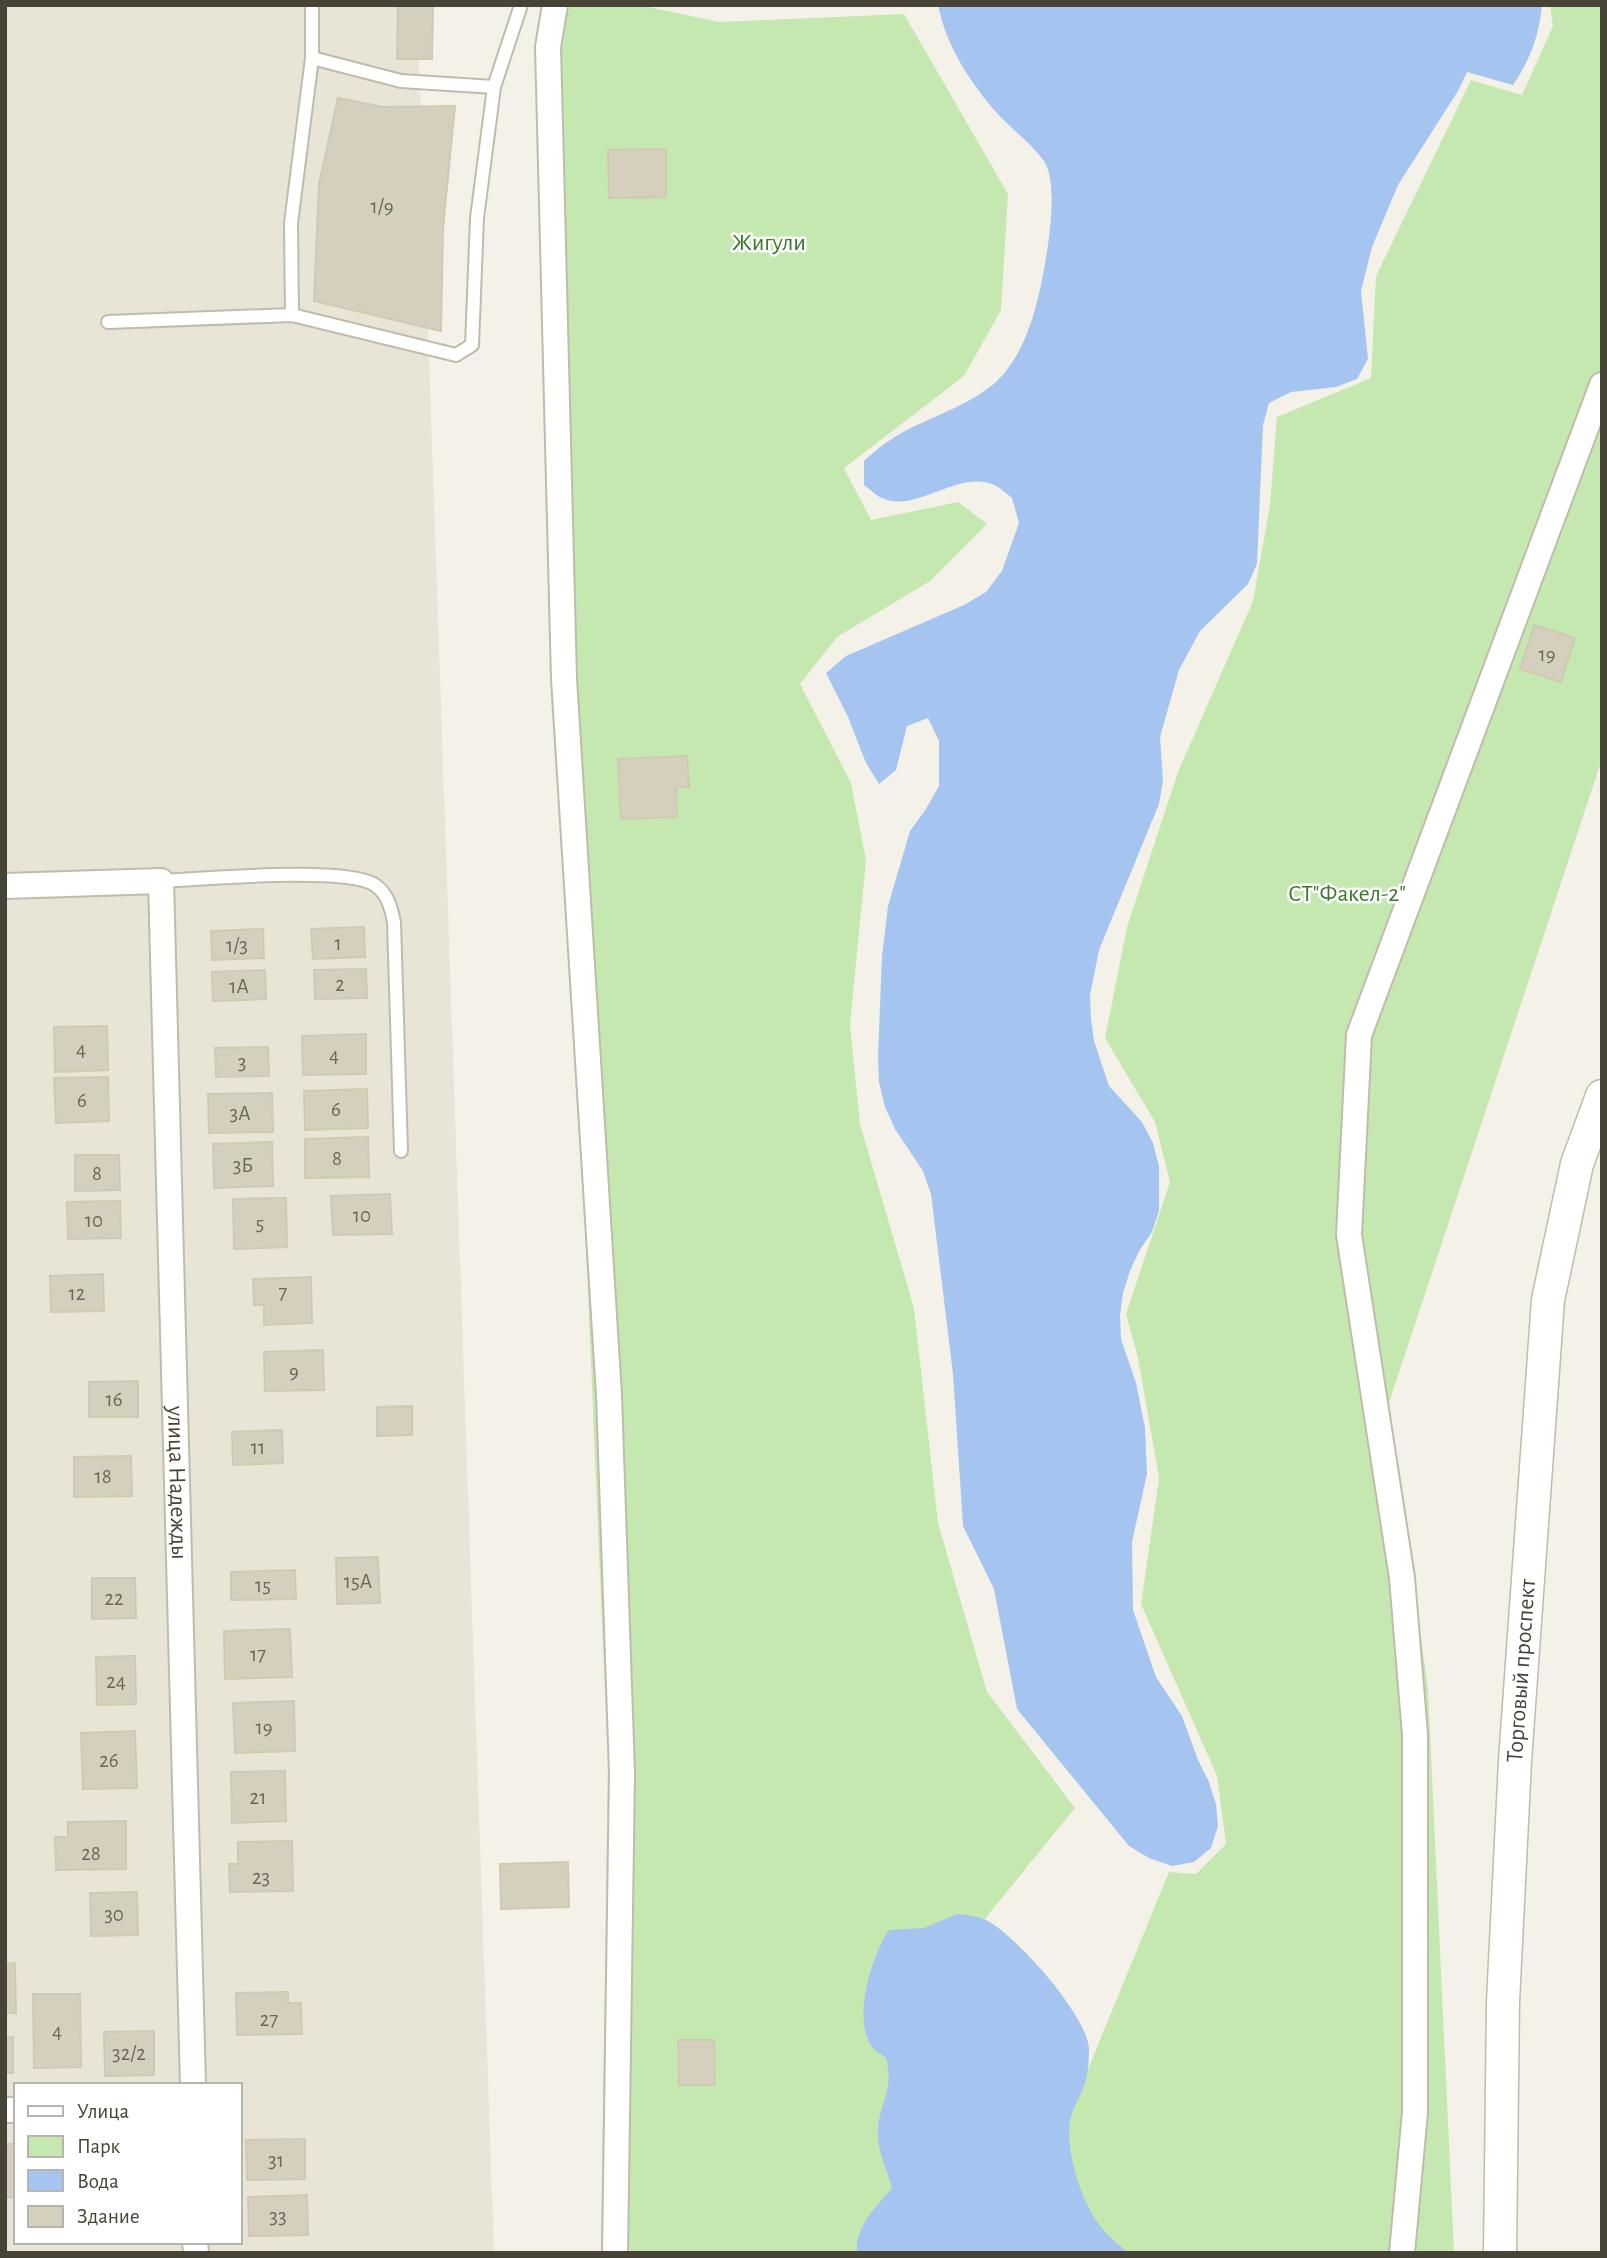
<svg xmlns="http://www.w3.org/2000/svg" width="1607" height="2258" viewBox="0 0 1607 2258" font-family="'Alegreya Sans',sans-serif">
  <rect width="100%" height="100%" fill="#f4f2e8"/>
  <path fill="#e8e5d6" fill-rule="evenodd" d="M5 5H417L494 2253H5ZM16 2085H240V2242H16Z"/>
  <path fill="#c5e8b1" d="M549 5H639L719 22 904 14 1008 194 1001 310 964 376 844 468 871 520 958 502 987 524 930 581 837 637 800 684 851 783 866 860 850 1025 860 1124 914 1308 938 1523 987 1692 1075 1808 975 1931 895 2061V2209L879 2253H601L608 1763 535 49Z
    M1550 5H1602V759L1388 1406 1428 1688 1454 2253H1093L1057 2127 1086 2074 1169 1872 1196 1874 1226 1844 1217 1776 1141 1604 1159 1478 1138 1358 1126 1314 1170 1182 1155 1122 1105 1038 1127 927 1178 772 1253 601 1270 505 1277 417 1371 378 1376 276 1471 80 1522 95 1553 26Z"/>
  <path fill="#a5c4f0" d="M938 5H1542C1539 36 1530 60 1513 85L1467 72 1458 91 1398 185 1372 247 1361 291 1368 359 1357 379 1336 387 1291 392 1269 403 1263 425 1257 564 1248 584 1200 631 1179 670 1160 737 1163 781 1159 804 1099 950 1090 995 1091 1019 1094 1041 1109 1086 1142 1122 1153 1143 1159 1166V1211L1152 1232 1139 1251 1130 1271 1123 1293 1120 1315 1121 1339 1136 1383 1145 1428 1147 1474 1132 1542 1133 1610 1156 1677 1182 1716 1198 1760 1209 1782 1216 1804 1218 1826 1211 1848 1194 1862 1172 1866 1149 1858 1129 1846 1017 1709 994 1589 963 1526 953 1374 931 1194 923 1171 895 1129 885 1107 879 1082 878 1057 882 956 888 906 910 831 926 809 939 786V741L928 718 907 726 896 770 879 784 866 763 848 717 826 673 846 656 964 605 986 592 1002 571 1019 523 1012 498C1007 494 1001 488 994 485 959 469 915 514 882 498 876 496 870 489 864 485V461C877 449 891 438 907 430 936 415 971 404 996 382 1031 349 1041 290 1048 245 1051 224 1056 178 1044 161 1030 142 1011 129 996 112 969 81 946 45 938 5Z
    M957 1914C968 1915 978 1916 988 1921 1017 1937 1088 2016 1089 2049 1089 2063 1088 2078 1082 2091 1078 2101 1072 2110 1070 2121 1065 2151 1082 2204 1101 2227 1108 2237 1119 2244 1128 2253H857C855 2226 876 2207 892 2188 887 2170 876 2148 878 2128 881 2099 894 2091 886 2058 882 2055 876 2051 873 2048 851 2020 872 1955 889 1930L924 1928Z"/>
  <path fill="#d5d0be" stroke="#d0cab1" stroke-width="2" d="M398 5H433L432 59H397Z
    M338 98 383 107 455 106 443 228 441 331 314 301 319 184Z
    M666 149V197L609 198 608 150Z
    M1534 625 1575 638 1561 682 1520 669Z
    M687 756 689 787H676L677 817 621 819 618 759Z
    M364 927 365 957 313 959 311 929Z
    M263 929 264 958 212 960 211 931Z
    M366 969 367 998 315 999 314 970Z
    M265 970 266 999 213 1001 212 972Z
    M107 1026 108 1070 55 1072 54 1027Z
    M366 1034V1074L303 1075 302 1036Z
    M268 1047 269 1076 216 1077 215 1048Z
    M108 1077 109 1121 56 1123 54 1078Z
    M367 1089 368 1128 305 1130 304 1091Z
    M272 1093 273 1132 209 1133 208 1094Z
    M368 1137 369 1177 305 1178V1139Z
    M272 1142 273 1186 214 1188 213 1144Z
    M75 1155H119L120 1190 75 1191Z
    M390 1194 392 1234 333 1235 331 1196Z
    M286 1198 287 1247 234 1249 233 1199Z
    M120 1201 121 1238 68 1239 67 1202Z
    M103 1274 104 1311 51 1312 50 1276Z
    M311 1277 312 1323 264 1325V1305H254L253 1279Z
    M323 1350 324 1390 265 1391 264 1352Z
    M138 1381V1417H89V1382Z
    M412 1406V1435L377 1436V1407Z
    M282 1430 283 1463 233 1465 232 1432Z
    M131 1456 132 1496 74 1497V1457Z
    M378 1557 380 1603 337 1604 336 1558Z
    M295 1570 296 1599 231 1600V1572Z
    M92 1578H135L136 1618 92 1619Z
    M290 1629 292 1677 225 1679 224 1631Z
    M135 1656 136 1704 97 1705 96 1657Z
    M294 1701 295 1751 235 1753 233 1703Z
    M135 1731 137 1788 83 1789 81 1733Z
    M285 1771 286 1821 232 1823 231 1772Z
    M126 1821V1869L56 1870 55 1837H68V1822Z
    M292 1841 293 1891 230 1892 229 1864H238V1842Z
    M568 1862 569 1907 501 1909 500 1864Z
    M137 1892 138 1935 91 1936 90 1893Z
    M15 1963 16 2013H5V1964Z
    M288 1992V2003H301L302 2034 237 2035 236 1993Z
    M33 1994H80L81 2067 34 2068Z
    M154 2031V2075L105 2076 104 2032Z
    M13 2037V2073H5V2038Z
    M678 2040H714L715 2085H679Z
    M305 2139V2179L247 2180 246 2140Z
    M5 2144H16V2197L5 2198Z
    M307 2195 308 2235 249 2236 248 2197Z"/>
  <g fill="none" stroke-linecap="round" stroke-linejoin="round">
    <g stroke="#bfbcab" stroke-width="16">
      <path id="service" d="M312 58 401 81 494 87
        M292 315 291 223 312 58V5
        M108 322 292 315 456 355 472 345 477 218 494 87 521 5
        M161 881C203 879 346 866 375 885 388 894 391 908 394 922L401 1151"/>
    </g>
    <g stroke="#bfbcab" stroke-width="28">
      <g id="minor">
        <path d="M555 5 548 47 564 679 609 1395 622 1773 615 2253"/>
        <path id="s1" d="M5 886 161 881 193 2085"/>
        <path d="M5 2110H16"/>
        <path d="M195 2242 196 2253"/>
        <path d="M1402 2253 1415 2112V1735L1402 1578 1349 1235 1359 1035 1602 385"/>
      </g>
    </g>
    <g stroke="#bfbcab" stroke-width="35">
      <g id="tertiary">
        <path id="s2" d="M1500 2253 1503 2002 1515 1761 1548 1300 1577 1164 1602 1096"/>
      </g>
    </g>
    <use href="#service" stroke="#fff" stroke-width="12"/>
    <use href="#minor" stroke="#fff" stroke-width="24"/>
    <use href="#tertiary" stroke="#fff" stroke-width="32"/>
  </g>
  <g text-anchor="middle" dominant-baseline="central" stroke-width="5" stroke-linejoin="round" paint-order="stroke">
    <g font-size="21" fill="#6a6759">
      <text x="382" y="206">1/9</text>
      <text x="1547" y="654">19</text>
      <text x="338" y="943">1</text>
      <text x="237" y="945">1/3</text>
      <text x="340" y="984">2</text>
      <text x="239" y="986">1А</text>
      <text x="81" y="1049">4</text>
      <text x="334" y="1055">4</text>
      <text x="242" y="1062">3</text>
      <text x="82" y="1100">6</text>
      <text x="336" y="1109">6</text>
      <text x="240" y="1113">3А</text>
      <text x="337" y="1158">8</text>
      <text x="243" y="1165">3Б</text>
      <text x="97" y="1173">8</text>
      <text x="362" y="1215">10</text>
      <text x="94" y="1220">10</text>
      <text x="260" y="1223">5</text>
      <text x="283" y="1292">7</text>
      <text x="77" y="1293">12</text>
      <text x="294" y="1371">9</text>
      <text x="114" y="1399">16</text>
      <text x="258" y="1447">11</text>
      <text x="103" y="1476">18</text>
      <text x="358" y="1581">15А</text>
      <text x="263" y="1585">15</text>
      <text x="114" y="1598">22</text>
      <text x="258" y="1654">17</text>
      <text x="116" y="1681">24</text>
      <text x="264" y="1727">19</text>
      <text x="109" y="1760">26</text>
      <text x="258" y="1797">21</text>
      <text x="91" y="1853">28</text>
      <text x="261" y="1877">23</text>
      <text x="114" y="1914">30</text>
      <text x="269" y="2019">27</text>
      <text x="57" y="2031">4</text>
      <text x="129" y="2053">32/2</text>
      <text x="276" y="2160">31</text>
      <text x="278" y="2216">33</text>
    </g>
    <g font-size="24" fill="#3a792a" stroke="#fff">
      <text x="769" y="243">Жигули</text>
      <text x="1347" y="894">СТ"Факел-2"</text>
    </g>
    <g font-size="24" fill="#474437" stroke="#fff">
      <text stroke="none"><textPath href="#s1" startOffset="758">улица Надежды</textPath></text>
      <text stroke="none"><textPath href="#s2" startOffset="583">Торговый проспект</textPath></text>
    </g>
  </g>
  <rect width="1607" height="2258" fill="none" stroke="#474437" stroke-width="14"/>
  <rect x="14" y="2083" width="228" height="161" fill="#ffffff" stroke="#b5b4af" stroke-width="2"/>
  <rect x="28" y="2106" width="35" height="10" fill="#ffffff" stroke="#b5b4af" stroke-width="2"/>
  <text x="77" y="2118" font-size="21" fill="#474437">Улица</text>
  <rect x="28" y="2136" width="35" height="21" fill="#c5e8b1" stroke="#b5b4af" stroke-width="2"/>
  <text x="77" y="2153" font-size="21" fill="#474437">Парк</text>
  <rect x="28" y="2170" width="35" height="21" fill="#a5c4f0" stroke="#b5b4af" stroke-width="2"/>
  <text x="77" y="2188" font-size="21" fill="#474437">Вода</text>
  <rect x="28" y="2206" width="35" height="21" fill="#d5d0be" stroke="#b5b4af" stroke-width="2"/>
  <text x="77" y="2223" font-size="21" fill="#474437">Здание</text>
</svg>
